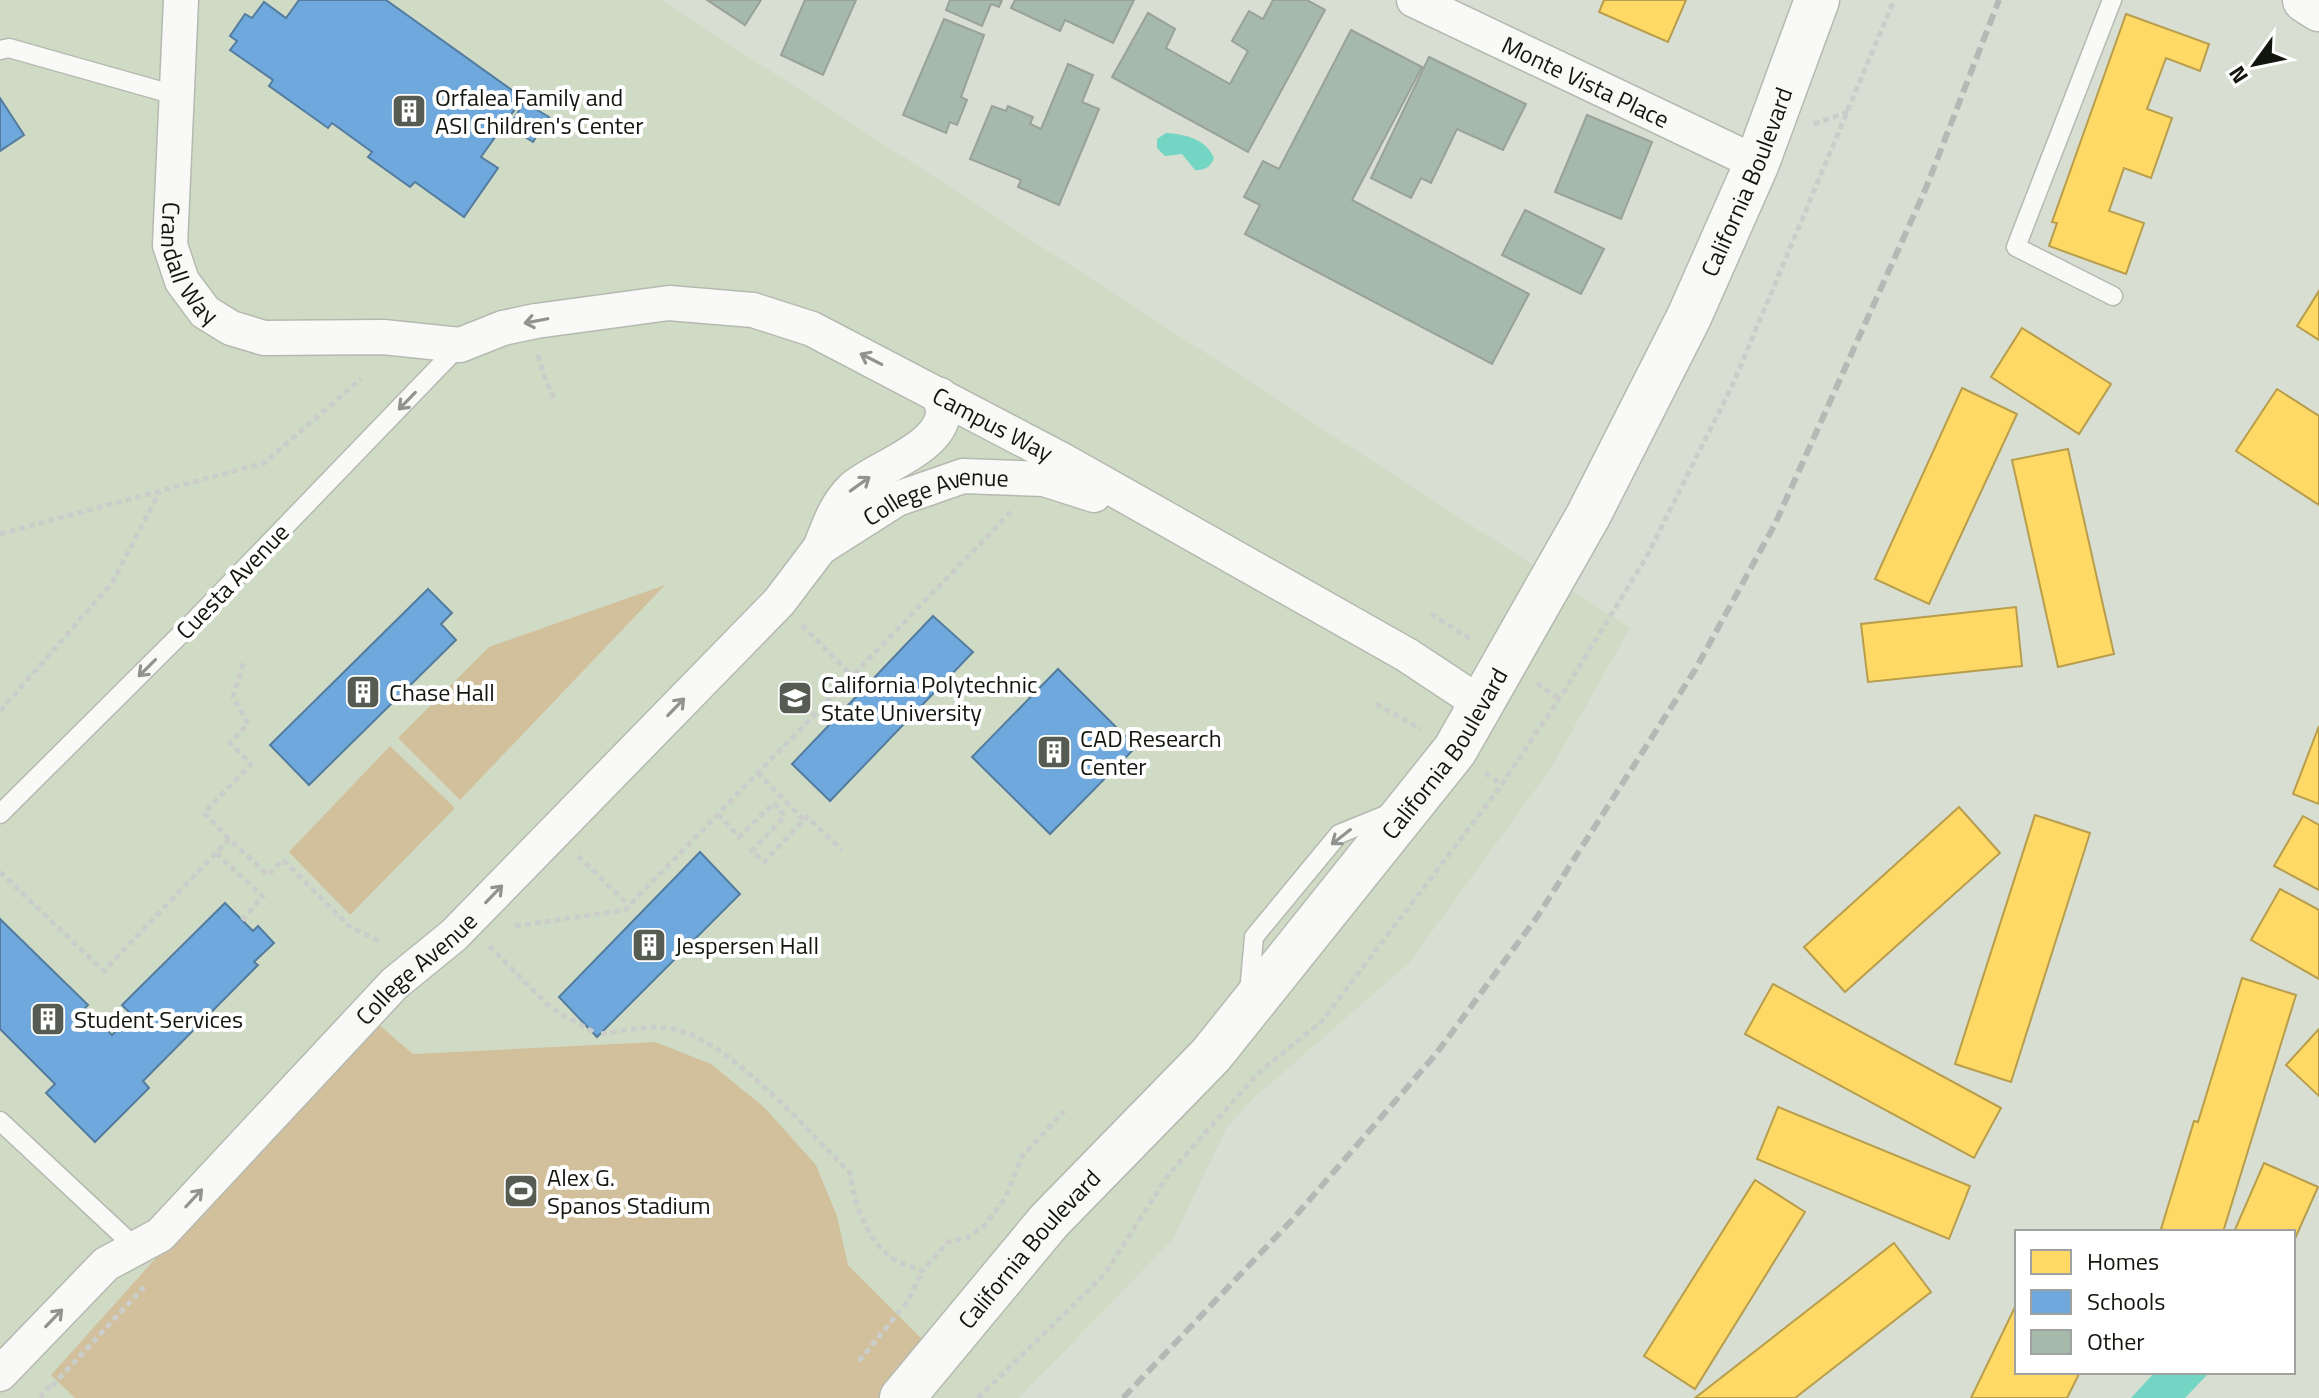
<svg xmlns="http://www.w3.org/2000/svg" width="2319" height="1398" viewBox="0 0 2319 1398" font-family="'Titillium Web',sans-serif">
  <rect width="100%" height="100%" fill="#d8ded2"/>
  <path fill="#d0dbc6" d="M0 0H661L1630 628 1551 768 1409 963 1255 1097 1227 1127 1173 1239 1019 1398H0Z"/>
  <path fill="#d2c09c" d="M665 585 460 800 398 738 489 647Z
    M390 746 455 808 350 915 289 852Z
    M371 1018 413 1054 655 1042 711 1064 764 1107 816 1165 837 1216 848 1265 925 1342 879 1398H75L51 1375Z"/>
  <path fill="#73d5c3" d="M1166 133C1185 134 1206 139 1214 158 1210 168 1205 170 1195 170L1182 154 1165 156 1157 148V139Z
    M2155 1372H2204L2207 1375 2185 1398H2131Z"/>
  <path fill="#ffd966" stroke="#b89e4c" stroke-width="2" d="M1604 0H1686L1668 42 1599 12Z
    M2126 14 2209 44 2200 71 2166 58 2147 109 2172 118 2151 178 2124 168 2109 211 2144 223 2126 274 2049 246 2057 223 2052 222Z
    M2319 291V340L2297 326Z
    M2022 328 2111 384 2079 434 1991 377Z
    M1962 388 2017 414 1929 604 1875 579Z
    M2277 389 2319 416V505L2236 451Z
    M2068 449 2114 654 2058 667 2012 460Z
    M2016 607 2022 666 1868 682 1861 624Z
    M2319 726V804L2293 794Z
    M1959 807 2000 853 1845 992 1804 947Z
    M2035 815 2090 833 2011 1082 1955 1064Z
    M2303 816 2319 825V890L2274 866Z
    M2280 889 2319 910V979L2251 940Z
    M2242 978 2296 995 2223 1232H2171L2161 1229 2194 1121 2198 1122Z
    M1773 984 2001 1108 1974 1158 1745 1034Z
    M2319 1029V1096L2286 1065Z
    M1778 1107 1970 1186 1949 1239 1757 1159Z
    M2264 1163 2318 1187 2293 1243V1232H2234Z
    M1755 1180 1805 1212 1695 1389 1644 1356Z
    M1894 1243 1931 1292 1795 1398H1695Z
    M2017 1303V1372H2080L2067 1398H1971Z"/>
  <path fill="#6fa8dc" stroke="#537c9e" stroke-width="2" d="M299 0H386L523 98 481 157 498 168 464 217 415 182 410 187 368 157 372 152 332 123 328 128 269 86 273 80 230 50 237 41 230 36 245 14 252 18 264 2 286 18Z
    M0 98 24 135 0 151Z
    M524 102 549 117 533 142 509 127Z
    M428 589 452 613 441 624 456 640 309 785 270 745Z
    M933 616 973 652 830 801 792 764Z
    M1058 669 1136 747 1050 834 972 757Z
    M700 852 740 894 597 1037 559 997Z
    M225 903 253 931 258 926 274 943 254 962 258 965 143 1081 149 1088 95 1142 46 1093 55 1084 0 1029V919L88 1005 85 1008 112 1035 132 1015 122 1005Z"/>
  <path fill="#a5baaa" stroke="#9aa199" stroke-width="2" d="M707 0H761L745 25Z
    M805 0H856L823 75 781 55Z
    M950 0H1002L999 7 991 4 982 26 946 10Z
    M1015 0H1134L1113 43 1065 20 1060 31 1011 8Z
    M1273 0H1307L1325 10 1248 152 1112 77 1148 13 1175 29 1166 48 1230 84 1248 51 1232 41 1249 11 1263 19Z
    M944 19 984 35 961 97 967 100 957 125 950 122 946 133 903 115Z
    M1351 30 1422 67 1352 200 1529 294 1492 364 1245 234 1260 205 1244 197 1263 161 1279 169Z
    M1429 57 1526 104 1503 150 1457 129 1431 183 1421 178 1411 198 1371 178Z
    M1068 64 1093 75 1082 102 1099 109 1059 205 1018 187 1021 180 970 159 992 106 1006 111 1008 106 1033 117 1030 124 1041 129Z
    M1587 115 1652 142 1621 219 1555 192Z
    M1525 210 1604 249 1581 294 1502 255Z"/>
  <g fill="none" stroke-linecap="round" stroke-linejoin="round">
    <g stroke="#b5bab0" stroke-width="21">
      <path id="service" d="M2112 0 2016 247 2113 296
        M0 50 9 48 175 95
        M0 814 191 624 460 345
        M1249 992 1254 937 1339 834 1393 812
        M0 1121 136 1248"/>
    </g>
    <g stroke="#b5bab0" stroke-width="37">
      <g id="minor">
        <path id="s1" d="M181 0 170 245 182 281 205 312 231 328 264 338 383 337 460 345 503 328 536 321 669 303 753 310 812 329 1062 460 1407 655 1481 704"/>
        <path id="s2" d="M1414 0 1757 163"/>
        <path d="M820 548C829 526 835 505 853 488 876 468 941 448 943 413 943 408 941 400 940 395"/>
        <path id="s3" d="M0 1374 106 1264 160 1235 394 984 454 935 779 602 820 548 897 499 963 476 1044 479 1094 495"/>
      </g>
    </g>
    <g stroke="#b5bab0" stroke-width="47">
      <g id="tertiary">
        <path d="M2305 0 2319 9"/>
        <path id="s4" d="M902 1398 1049 1221 1211 1055 1455 750 1588 516 1689 317 1757 163 1817 0"/>
      </g>
    </g>
    <path stroke="#cbcdca" stroke-width="5" stroke-dasharray="6 4" stroke-linecap="butt" d="M1814 124 1848 112
      M538 355 544 376 556 402
      M0 534 264 463 361 379
      M1431 614 1472 640
      M802 625 852 676
      M1537 683 1559 699
      M1376 704 1421 729
      M0 711 112 583 160 491
      M1485 773 1501 784
      M718 814 739 837 774 803 785 816 752 851 764 862 804 820 758 773
      M804 820 807 817 842 850
      M229 839 204 813 251 764 230 743 248 724 233 697 244 661
      M216 853 263 896 242 920
      M578 856 629 905
      M0 872 104 971 229 839 268 875 283 860 349 926 382 943
      M515 926 625 910 1011 512
      M489 946 550 1007 593 1032
      M601 1034C627 1030 655 1023 681 1031 733 1046 811 1133 850 1173 854 1203 866 1239 892 1258 900 1264 913 1267 922 1271L948 1242 969 1237 985 1225 1006 1197 1021 1158 1064 1111
      M859 1361 908 1301 922 1271
      M52 1386 144 1287
      M40 1398 51 1385
      M978 1398 1104 1275 1169 1174 1257 1074 1322 1021 1498 790 1565 690 1647 556 1733 384 1894 0"/>
    <use href="#service" stroke="#f9faf8" stroke-width="18"/>
    <use href="#minor" stroke="#f9faf8" stroke-width="34"/>
    <use href="#tertiary" stroke="#f9faf8" stroke-width="44"/>
    <path stroke="#b6b8b5" stroke-width="6" stroke-dasharray="12 6" stroke-linecap="butt" d="M1123 1398 1292 1220 1436 1054 1537 917 1695 670 1775 524 1926 188 1999 0"/>
  </g>
  <defs><path id="oneway-shaft" d="M-6 0H5M1.5-3L5.5 0L1.5 3" fill="none" stroke-width="1.6" stroke-linecap="round" stroke-linejoin="round" transform="scale(2)"/></defs>
  <g stroke="#91938f">
    <use href="#oneway-shaft" transform="translate(536 321) rotate(169)"/>
    <use href="#oneway-shaft" transform="translate(871 359) rotate(-153)"/>
    <use href="#oneway-shaft" transform="translate(407 401) rotate(134)"/>
    <use href="#oneway-shaft" transform="translate(860 484) rotate(-36)"/>
    <use href="#oneway-shaft" transform="translate(147 668) rotate(135)"/>
    <use href="#oneway-shaft" transform="translate(676 707) rotate(-46)"/>
    <use href="#oneway-shaft" transform="translate(1341 837) rotate(142)"/>
    <use href="#oneway-shaft" transform="translate(494 894) rotate(-46)"/>
    <use href="#oneway-shaft" transform="translate(194 1198) rotate(-47)"/>
    <use href="#oneway-shaft" transform="translate(54 1318) rotate(-46)"/>
  </g>
  <defs>
    <g id="building-square" transform="scale(1.8)"><rect x="-9" y="-9" width="18" height="18" rx="4" fill="#575c53" stroke="#fff"/><path d="M-4-6H4V6H1V3H-1V6H-4ZM-2.5-4.3h1.7v1.8h-1.7ZM.8-4.3h1.7v1.8H.8ZM-2.5-1h1.7V.8h-1.7ZM.8-1h1.7V.8H.8Z" fill="#fff"/></g>
    <g id="university-square" transform="scale(1.8)"><rect x="-9" y="-9" width="18" height="18" rx="4" fill="#575c53" stroke="#fff"/><path d="M0-5L7-2L0 1L-7-2ZM-4 1L0 2.5L4 1V4Q0 6-4 4Z" fill="#fff"/></g>
    <g id="stadium-square" transform="scale(1.8)"><rect x="-9" y="-9" width="18" height="18" rx="4" fill="#575c53" stroke="#fff"/><path d="M0-5a6.5 5 0 1 0 0 10a6.5 5 0 1 0 0-10ZM-3.5-1.8h7v3.6h-7Z" fill="#fff"/></g>
  </defs>
  <g fill-rule="evenodd">
    <use href="#building-square" x="409" y="111"/>
    <use href="#building-square" x="363" y="692"/>
    <use href="#university-square" x="795" y="698"/>
    <use href="#building-square" x="1054" y="752"/>
    <use href="#building-square" x="649" y="945"/>
    <use href="#building-square" x="48" y="1019"/>
    <use href="#stadium-square" x="521" y="1191"/>
  </g>
  <g text-anchor="middle" dominant-baseline="central" stroke-width="8" stroke-linejoin="round" paint-order="stroke">
    <g font-size="24" fill="#12160e" stroke="#fff">
      <text stroke="none"><textPath href="#s2" startOffset="190">Monte Vista Place</textPath></text>
      <text stroke="none"><textPath href="#s4" startOffset="1492">California Boulevard</textPath></text>
      <text stroke="none"><textPath href="#s1" startOffset="268">Crandall Way</textPath></text>
      <text stroke="none"><textPath href="#s1" startOffset="1148">Campus Way</textPath></text>
      <text stroke="none"><textPath href="#s3" startOffset="1298">College Avenue</textPath></text>
      <text transform="translate(232 581) rotate(-46)">Cuesta Avenue</text>
      <text stroke="none"><textPath href="#s4" startOffset="844">California Boulevard</textPath></text>
      <text stroke="none"><textPath href="#s3" startOffset="584">College Avenue</textPath></text>
      <text stroke="none"><textPath href="#s4" startOffset="196">California Boulevard</textPath></text>
    </g>
    <g font-size="24" fill="#12160e" stroke="#fff" text-anchor="start">
      <text x="435" y="97">Orfalea Family and<tspan x="435" dy="28">ASI Children's Center</tspan></text>
      <text x="821" y="684">California Polytechnic<tspan x="821" dy="28">State University</tspan></text>
      <text x="389" y="692">Chase Hall</text>
      <text x="1080" y="738">CAD Research<tspan x="1080" dy="28">Center</tspan></text>
      <text x="675" y="945">Jespersen Hall</text>
      <text x="74" y="1019">Student Services</text>
      <text x="547" y="1177">Alex G.<tspan x="547" dy="28">Spanos Stadium</tspan></text>
    </g>
  </g>
  <rect x="2015" y="1230" width="280" height="144" fill="#ffffff" stroke="#a0a29f" stroke-width="2"/>
  <rect x="2031" y="1250" width="40" height="24" fill="#ffd966" stroke="#a0a29f" stroke-width="2"/>
  <text x="2087" y="1270" font-size="24" fill="#12160e">Homes</text>
  <rect x="2031" y="1290" width="40" height="24" fill="#6fa8dc" stroke="#a0a29f" stroke-width="2"/>
  <text x="2087" y="1310" font-size="24" fill="#12160e">Schools</text>
  <rect x="2031" y="1330" width="40" height="24" fill="#a5baaa" stroke="#a0a29f" stroke-width="2"/>
  <text x="2087" y="1350" font-size="24" fill="#12160e">Other</text>
  <g transform="translate(2255 64) rotate(237)" stroke="#ffffff" stroke-width="6" paint-order="stroke">
  <path d="M0-6L14 30L0 20L-14 30Z" fill="#12160e"/>
  <text y="-12" font-size="22" font-weight="bold" text-anchor="middle" fill="#12160e">N</text>
  </g>
</svg>
